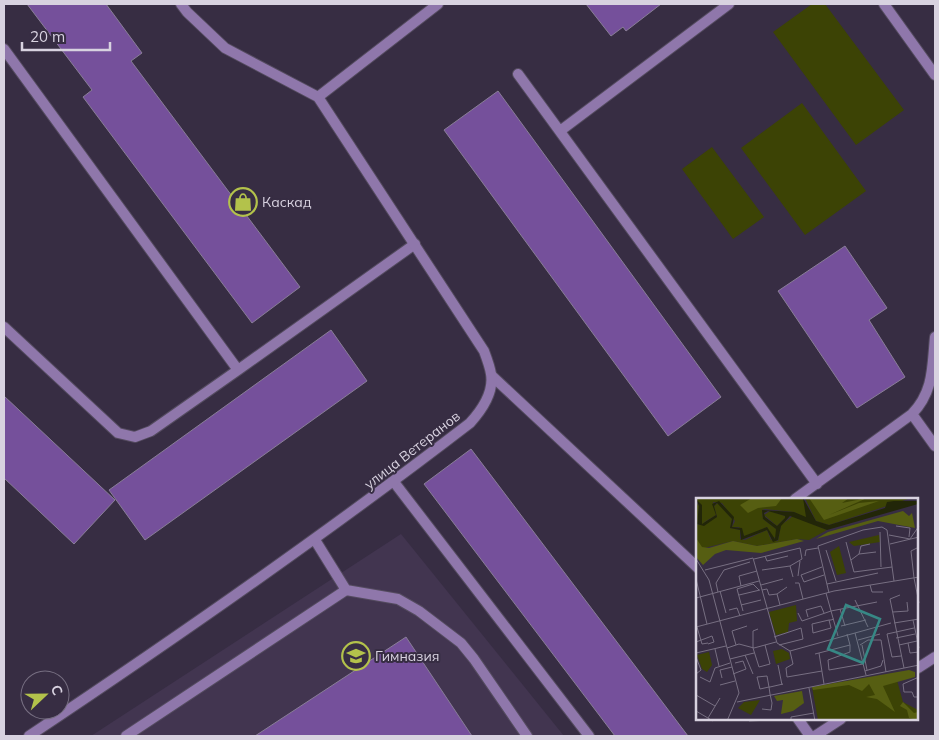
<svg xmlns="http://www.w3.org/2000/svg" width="939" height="740" font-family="Mulish,sans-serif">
<rect width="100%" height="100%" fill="#372d43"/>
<path fill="#423550" d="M401,534l163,202h-473z"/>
<path fill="#3c4305" d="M812,4h13l79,106 -48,35 -83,-113z
M802,103l64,88 -61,44 -64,-87z
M712,147l52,70 -31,22 -51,-70z"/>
<path fill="#75509b" stroke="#897e97" d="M27,4h79l36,49 -11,8 169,226 -48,36 -169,-226 9,-7z
M586,4h75l-35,27 -3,-4 -12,9z
M498,91l223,306 -53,39 -224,-306z
M845,246l42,62 -18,12 36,57 -48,31 -79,-117z
M331,330l36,51 -222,159 -36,-50z
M4,396l111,104 -41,44 -70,-66z
M471,449l217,287h-73l-191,-252z
M406,637l66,99h-217z"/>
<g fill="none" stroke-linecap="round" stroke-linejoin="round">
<defs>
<path id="service" d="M884,4l51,71
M4,49l234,321 177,-126
M518,74l299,410
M560,131l169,-127
M4,327l114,106 17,4 16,-6 87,-61
M492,376l206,192
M912,414l23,32
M394,482l195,254
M795,499l117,-85c22,-23 20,-47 23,-77
M315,540l31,50 52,9 21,12 42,32 13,16 53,77
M918,668l17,-11
M798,719l12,17
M126,736l220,-146
M815,736l26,-17"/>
<path id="minor" d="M318,97l120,-93
M29,736c150,-100 298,-203 441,-313 11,-12 24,-31 21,-49 -1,-7 -4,-15 -7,-23l-166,-254 -93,-49 -38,-36 -6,-8"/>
</defs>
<use href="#service" stroke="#544b5f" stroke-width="12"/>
<use href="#minor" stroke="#544b5f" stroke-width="12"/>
<use href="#service" stroke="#8f77ab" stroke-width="10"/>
<use href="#minor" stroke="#8f77ab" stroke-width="10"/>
</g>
<defs>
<symbol id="shop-ring" viewBox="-11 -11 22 22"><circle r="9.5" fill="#372d43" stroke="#b3c24b" stroke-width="1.5"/><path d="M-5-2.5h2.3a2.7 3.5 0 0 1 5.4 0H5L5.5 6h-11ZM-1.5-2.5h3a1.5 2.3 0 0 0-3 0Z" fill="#b3c24b"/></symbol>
<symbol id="school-ring" viewBox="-11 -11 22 22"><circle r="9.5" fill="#372d43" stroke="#b3c24b" stroke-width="1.5"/><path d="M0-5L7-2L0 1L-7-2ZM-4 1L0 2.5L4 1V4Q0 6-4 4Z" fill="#b3c24b"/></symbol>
</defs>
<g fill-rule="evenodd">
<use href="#shop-ring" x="227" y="186" width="32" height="32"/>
<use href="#school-ring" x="340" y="640" width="32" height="32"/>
</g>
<g text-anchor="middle" stroke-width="4" stroke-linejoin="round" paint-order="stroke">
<g font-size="14" fill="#d8d2e0" stroke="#372d43" text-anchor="start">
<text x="262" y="207">Каскад</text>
<text x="375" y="661">Гимназия</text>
</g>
<g font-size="14" fill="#d8d2e0" stroke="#372d43">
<text transform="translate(412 450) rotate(-38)" y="5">улица Ветеранов</text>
</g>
</g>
<g transform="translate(696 498)">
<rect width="222" height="222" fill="#372d43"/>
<path d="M0,0h107l5,17 -2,3 -12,-6 -29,-3 -3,1 1,9 13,10v9l-4,-1 -5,-10 -22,10 -6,-10h-7l3,-6 -13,-18 -9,-1 3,13 -15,9 1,-14zM109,0h106l-82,27 -13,-4zM0,4l3,4 -1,19 19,-8 -3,-11 4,-3 14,16 -2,9 10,2v9l5,1 22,-10 4,10 7,1 3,-16 12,-9 34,14 -18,10 -12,-1 -40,7 -24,-5 -33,8 -4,-2zM74,13l15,5v2l-8,8 -13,-11zM183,37l1,7 -26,4 -5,-4zM143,48l7,27 -9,2 -7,-23zM100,107l1,16 -8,2 -1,9 -12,3 -7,-23zM86,151l7,4 1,6 -14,5 -3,-13zM13,154l3,13 -5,7 -5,-3 -5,-14zM199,175l8,29 15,8v10h-100l-6,-33zM64,202l-9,15 -13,-7 6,-6z" fill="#3c4305"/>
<path d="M56,0h30l-6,8 -18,2 -10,5 -8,-8zM113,0h40l-7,5 25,-5 -38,17 30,-12 20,-2 -55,19zM207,13l6,5 3,-3 3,15 -37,-7 -62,18 12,-7zM0,40l6,9 7,1 24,-7 24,5 40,-7 7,2 -43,12 -35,-3 -11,4 -12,11 -7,-8zM213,172l6,2v5l-32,9 12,26 -18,-13 -11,-2 9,-2 -6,-11 -7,7 -13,-6 -36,5 -1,-3zM106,193l2,12 -11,8 -12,3 2,-14 -6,1 -3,-5zM207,204l11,11 4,-1v8l-9,-2 -2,-8 -7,-4z" fill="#565e12"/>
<path d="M107,0l13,23 13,4 56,-17 2,-6 7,-1h24v3l-91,26 -37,-14 -9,10 -3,14 -5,2 -6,-12 -26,10 -1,-10 -10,-2 2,-9 -15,-16 -3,3 3,11 -13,9 -7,-2 2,-18 -3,-7 6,6v19l14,-9 -4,-11 7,-3 15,16 -2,10 10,1 2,8 23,-9 8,12 1,-10 -13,-10 -1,-9 32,2 12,5zM72,13l17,5v2l-8,8 -12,-9 -1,-4z" fill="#222608" fill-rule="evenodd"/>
<path fill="none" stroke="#776f82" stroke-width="1" d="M200,28l14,2 -1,9M184,34l1,35M193,37l21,4 9,-13M150,44l8,30 38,-5M194,46l29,-7M130,52l10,31M163,56l2,-8 9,-2M69,58l2,5 21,-5M109,58l1,-6 12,-2M0,61l13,21 30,113 -12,28M58,61l46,-11 2,11 -12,7 3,11M155,62l8,-6 17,-2M126,69l-21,8 3,7 20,-7M9,72l48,-12 24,85 13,8 65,-18 11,42M66,72l28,-4M102,78l2,-15M218,80l-3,-27 8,-4M218,80l5,25M0,81l11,45M99,85h4l4,16M131,86l51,-11M65,87l22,-6M174,87l2,7h11M45,88l-2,-10 18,-5M66,92l5,-1 2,6 8,-1M24,93l6,22M22,94l-2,-9 8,-13 26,-8M130,95l12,43M133,95l-11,-47 45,-16 19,-3 5,3 7,51M43,97l21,-5M204,97l-10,4 14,69M0,100l63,-17M159,102l13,27M45,107l20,-5M84,107l-3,-11 10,-7M144,111l5,17M33,112l8,-2 3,8M47,113l-6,-22 16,-5 6,6M135,113l46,-9M197,114l15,-1 -1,-9M102,115l4,8 29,-10M112,119l-2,-7 15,-4 3,7M133,122l2,8 -18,5 -1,-9 17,-4h2l3,-1M217,122l6,28M198,125l25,-4M145,128l25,-6M0,129l138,-36 85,-14M1,129l5,17 6,-1M62,131l-5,2v17l6,19 11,-3 -5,-19M159,135l36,-10M78,139l27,-9 2,11 -24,6M200,140l19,-4M162,142l22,-6M0,144l16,-6 2,6 -6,2M212,145l2,10 9,-1M40,147l-4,-14 15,-5M154,147v7l-22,8 1,10 34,-6M164,147l8,-5h13l5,32M166,147l5,25M203,147l18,-4M31,150l12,-4 15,4 22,-6M19,151l4,17M94,153l3,13 -7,4 1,9 35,-6M0,155l30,-7M123,155l5,31M119,156l35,-9 -3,-11M49,157l8,19M205,158l-9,1 -5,-23 27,-6M0,159l5,13 -5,4M34,161l24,-6M82,167l4,20M169,173l16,-5 2,-6M37,176l13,-5 -3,-8 -8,2M4,179l10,5 5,-14 15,-5M223,179l-16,7 1,8h8l2,5h5M26,180l-2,-8 12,-3M24,187l15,-4M113,190l6,33M0,197l19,11M41,204l182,-37M66,211l9,1 1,-7 -2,-9 -1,-7 -2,-11 -10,1 3,12 9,-2h1l13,-3M0,213l17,10M12,220l12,-20M53,223l21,-1M95,223v-4l23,-4"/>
<path fill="#378885" fill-opacity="0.15" stroke="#378885" stroke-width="2.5" d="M150,107l34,14 -17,44 -35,-14z"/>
<rect width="222" height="222" fill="none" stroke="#d8d2e0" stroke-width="2.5"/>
</g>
<rect width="939" height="740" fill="none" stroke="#d8d2e0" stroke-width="10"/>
<g transform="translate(45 695) rotate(68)"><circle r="24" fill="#372d43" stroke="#776f82"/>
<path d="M0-4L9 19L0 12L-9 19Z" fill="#b3c24b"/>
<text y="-8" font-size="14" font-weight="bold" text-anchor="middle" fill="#d8d2e0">С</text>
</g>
<path d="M22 42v8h88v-8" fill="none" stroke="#d8d2e0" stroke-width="2.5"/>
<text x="30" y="42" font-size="15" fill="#d8d2e0" stroke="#372d43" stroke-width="4" paint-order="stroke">20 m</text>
</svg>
